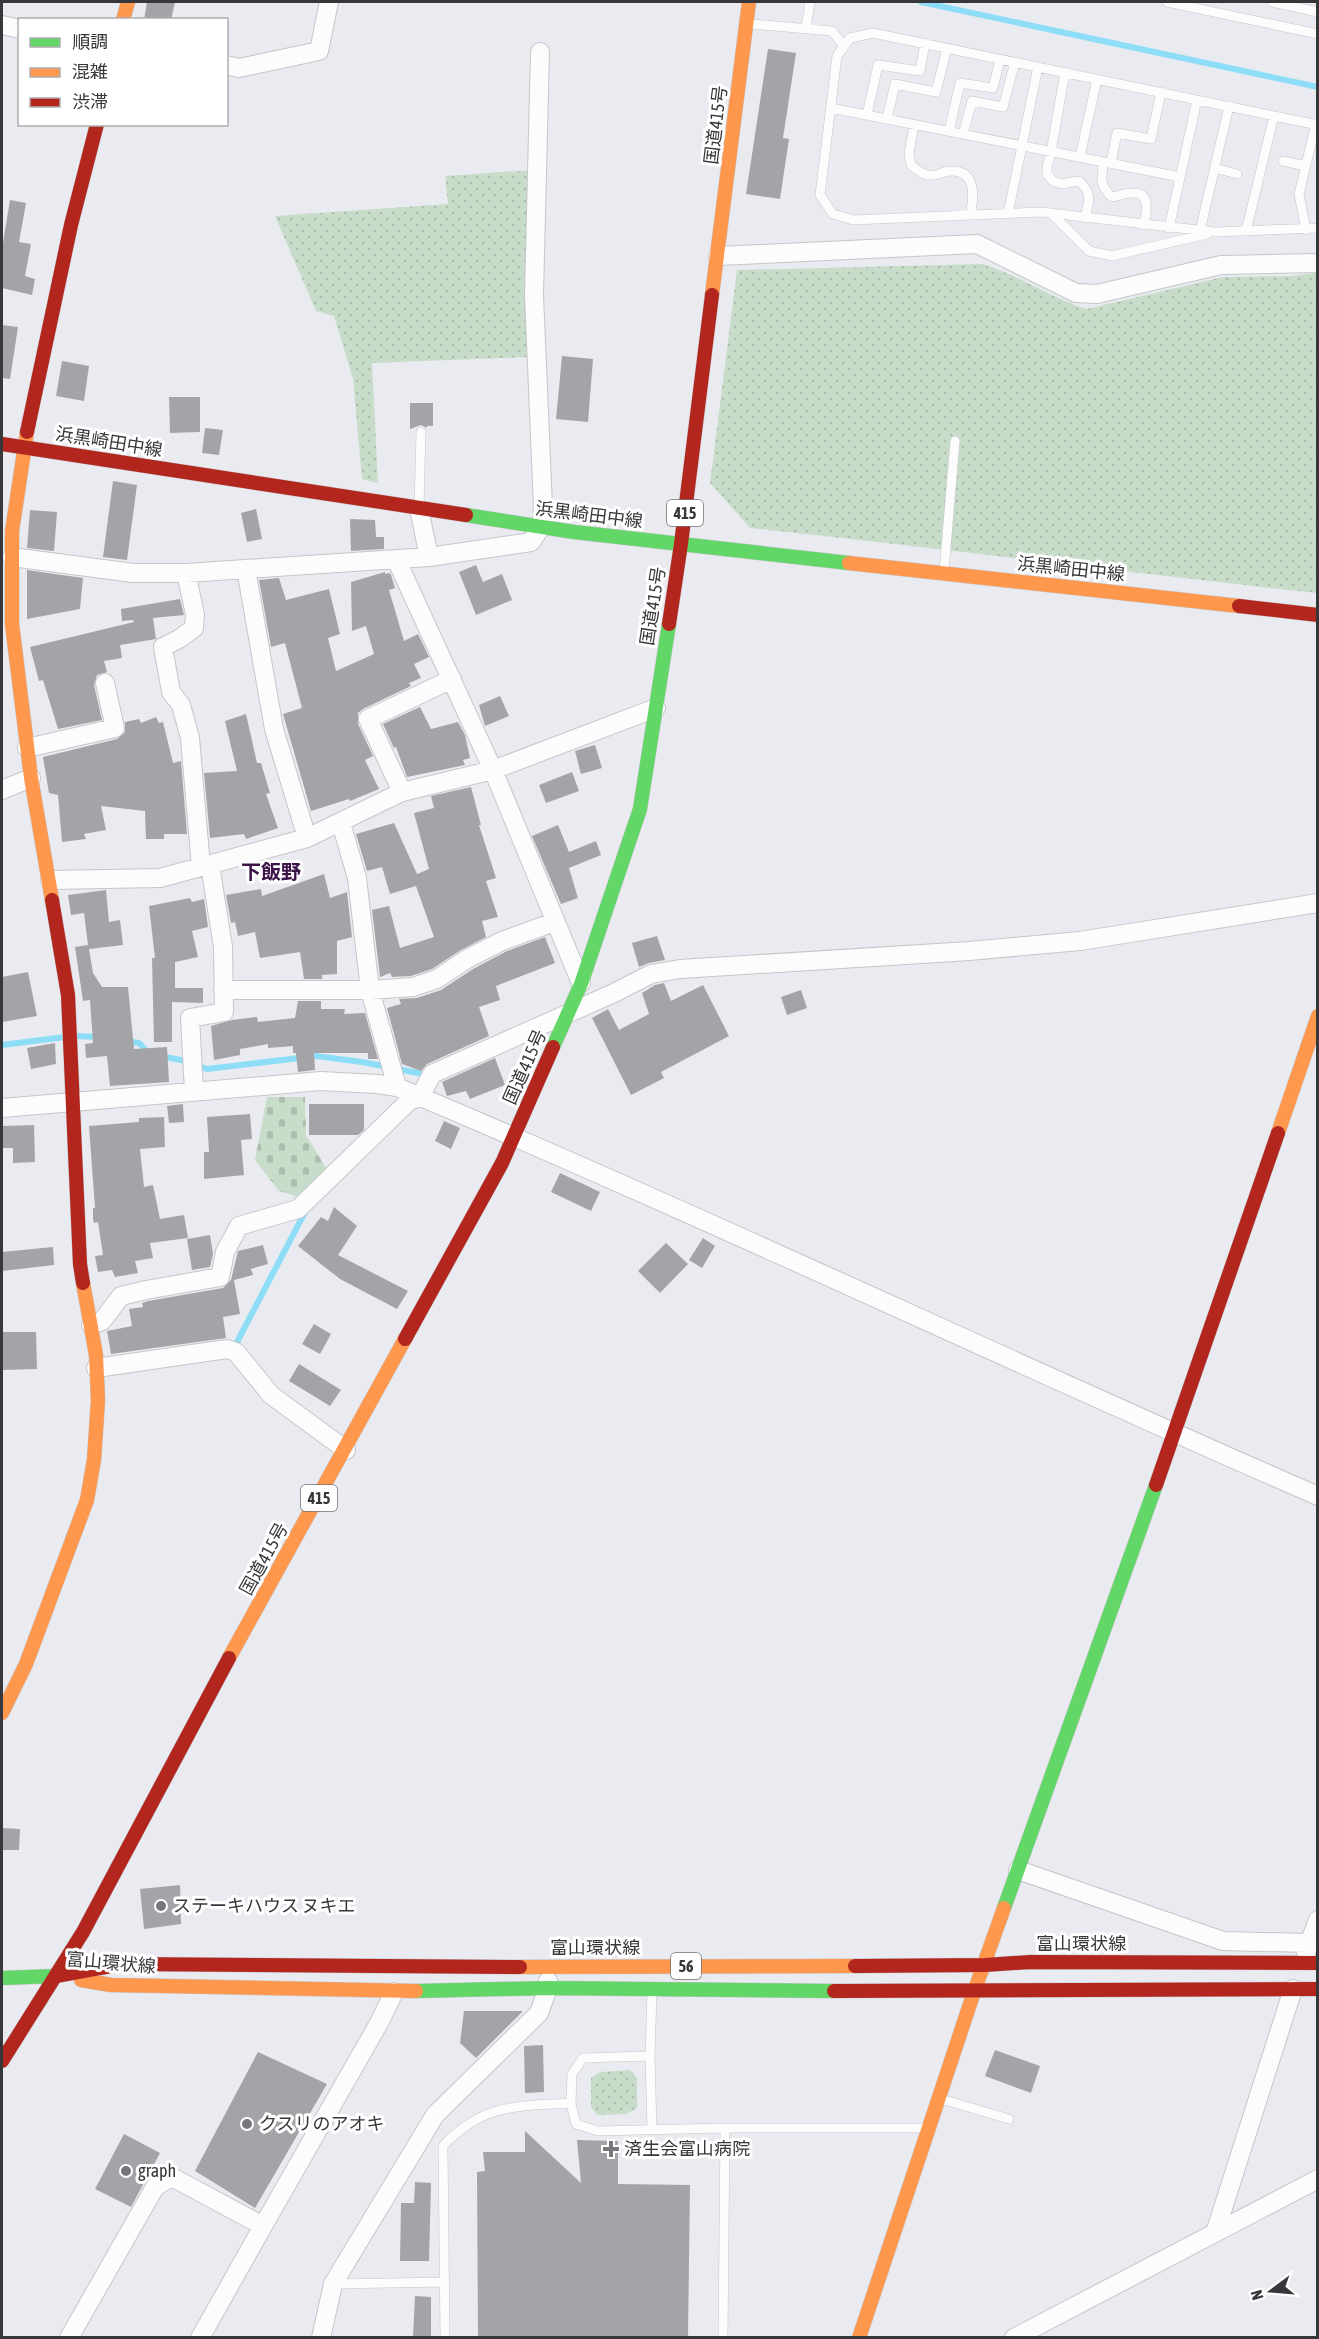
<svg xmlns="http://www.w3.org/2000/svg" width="1319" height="2339" font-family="'Asap Condensed','Noto Sans JP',sans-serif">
<defs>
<pattern id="grass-dots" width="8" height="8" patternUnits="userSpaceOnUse" patternTransform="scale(1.5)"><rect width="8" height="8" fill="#c8ddc9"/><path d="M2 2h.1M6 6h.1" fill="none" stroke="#acbeae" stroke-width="1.8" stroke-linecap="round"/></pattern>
<pattern id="cemetery-stones" width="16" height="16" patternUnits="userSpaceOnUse" patternTransform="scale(1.5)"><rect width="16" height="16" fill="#c8ddc9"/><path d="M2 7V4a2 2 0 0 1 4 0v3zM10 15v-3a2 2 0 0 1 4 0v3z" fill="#acbeae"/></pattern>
</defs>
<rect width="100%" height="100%" fill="#eaebf1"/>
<path fill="url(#grass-dots)" d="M532,170l-3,187 -157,6 6,120 -16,-4 -9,-100 -19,-63 -18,-5 -41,-95 173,-12 -3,-28z
M982,264c37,11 68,33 104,45l137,-32 67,-1 27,-3v320c-189,-20 -377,-45 -567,-65l-40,-45 27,-213z
M630,2070l7,8v30l-11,6 -29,1 -6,-8v-29l9,-6z"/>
<path fill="url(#cemetery-stones)" d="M267,1097h38l1,38 23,38 -24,26 -26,-8 -24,-31z"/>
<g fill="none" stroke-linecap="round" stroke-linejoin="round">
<path stroke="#8eddf7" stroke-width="6" d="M921,2l397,85
M75,1036l23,1
M126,1041l13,2 11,11
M2,1045l63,-8
M160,1056l21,4 26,9 109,-13 46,6 66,13
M236,1344l69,-132"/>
</g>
<path fill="#a4a4a8" d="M147,2h28l-4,18h-27z
M768,49l28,4 -13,85 6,1 -9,60 -34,-5z
M10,200l16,3 -7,39 12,2 -6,32 10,3 -3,16 -30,-7v-39z
M2,325l16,2 -8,52 -8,-1z
M562,356l31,3 -5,63 -32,-3z
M62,361l27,5 -5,35 -28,-5z
M169,397h31v35l-30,1z
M410,403h23v23h-6v2l-6,-3 -11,4z
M205,428l18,2 -4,25 -17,-2z
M113,481l24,4 -10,75 -24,-3z
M256,509l6,30 -15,3 -6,-29z
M30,510l27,2 -3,39 -27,-3z
M350,519l25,1 1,17h8v12l-33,2z
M476,565l7,17 19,-8 10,26 -36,15 -17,-43z
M27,570l56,8 -3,31 -53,10z
M385,572v2l5,-1 1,2 4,13 -6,2 15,51 14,-7 11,23 -15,7 7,14 -12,5 2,3 -48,23 -5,4v11l15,32 -8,4 14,29 -29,12 -1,-2 -38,12 -28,-97 19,-6 -17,-65 -14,4 -12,-67 20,-2 7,22 43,-11 11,45 -12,4 8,33 38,-17 -8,-28 -14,5 -1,-49z
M180,599l4,16 -31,3 3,21 -36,6 2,13 -18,3 3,11 -10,3 -3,10 8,35 -44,9 -15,-49 -4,1 -9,-34 104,-25 -1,-2 -11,1 -1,-12z
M500,696l9,20 -24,10 -6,-21z
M420,707l11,22 27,-7 7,13 5,23 -7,2 2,5 -58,12 -11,-30 -2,1 -11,-24z
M246,714l11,49h4l9,30 -4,1 12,34 -32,11 -2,-5 -34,4 -6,-65 33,-2 -12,-50z
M156,717l3,6 4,-1 10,41 8,-2 6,73h-23v5h-18l-1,-28 -44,-5 5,24 -22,4 2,5 -24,3 -4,-47 -9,-2 -6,-36 74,-18 8,-7v-10l14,-3 2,4z
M595,745l7,23 -21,6 -6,-23z
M572,772l7,19 -33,12 -7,-18z
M471,787l10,38h-2l17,53 -10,3 12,36 -16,4 4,16 -25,13 -29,19 -21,7 -19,1 -2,-4 -10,4 -8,-67 17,-4 11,42 34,-11 -18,-51 -26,8 -8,-27 -15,4 -11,-37 38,-11 23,51 12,-5 -15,-56 20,-5 -3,-12z
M558,825l11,27 27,-11 5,14 -32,13 9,30 -17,6 -29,-68z
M324,874l6,24 17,-6 5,45 -15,4v33l-15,1v4h-18l-4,-27 -40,6 -5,-26 -17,4 -3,-14 -4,1 -5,-28 35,-6 1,7z
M106,890l3,32 11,-2 3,25 -34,4 4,24 9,14h26l6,62 33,-2 2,35 -59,4 -3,-30 -21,2 -1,-14 8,-1 -3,-43 -7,1 -8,-54 13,-2 -4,-32 -13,2 -3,-20z
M190,898l2,4 12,-3 4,28 -16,4 6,26 -23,5v26h28v15l-31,-1v40h-18l-2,-84h3l-6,-52z
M657,936l8,24 -16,3 -10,4 -7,-24z
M545,937l10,26 -59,23 4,14 -21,7 10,29 -62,28 -6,7 -19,-7 -15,-56 14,-4 -2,-5 18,-1 24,-8 32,-21 34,-18z
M28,972l9,44 -35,6v-45z
M664,983l7,18 32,-16 26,51 -68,36 3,6 -33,17 -39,-77 16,-9 11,21 30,-16 -7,-21 13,-8z
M801,990l6,18 -20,7 -6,-18z
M298,1001h23v8h24l-1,5 21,-1 13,46h-10v-6h-54l1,17 -17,2 -2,-19h-3v-7l-25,2v-4l-28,5v6l-26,5 -3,-34 21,-6 25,-3 1,5 37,-4z
M55,1043l1,21 -25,5 -4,-21z
M495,1058l10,27 -35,14 -4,-8 -19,5 -5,-14z
M183,1104l1,18 -15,1 -2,-17z
M309,1104h55v26l-6,5h-49z
M250,1114l2,25 -11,1 3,35 -40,4v-27h5l-2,-35z
M164,1117l1,30 -25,2 4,38 9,-2 7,34 24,-4 4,23 -38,5 3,15 -18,3 3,12 -23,4 -3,-7 -14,2 -3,-16 8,-1 -5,-33 -4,1 -1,-4v-11h2l-6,-82 50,-4v-4z
M444,1121l16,7 -9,21 -16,-8z
M34,1125l1,37 -22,1v-15h-11v-22z
M560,1173l40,19 -9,19 -40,-19z
M334,1207l23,19 -19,29 70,36 -11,18 -57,-30 -42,-33 23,-29 7,4z
M210,1235l3,19 -3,13 -18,3 -5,-31z
M703,1238l12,8 -13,22 -13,-8z
M666,1243l22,21 -28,29 -22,-22z
M263,1245l5,19 -17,5 2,6 -19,5 6,34 -17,3 3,21 -115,16 -4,-23 25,-5 -3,-17 14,-2 -1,-4 6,-2 75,-13 8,-8 7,-29z
M53,1247l1,18 -52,6v-19z
M314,1324l17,10 -11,20 -18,-10z
M2,1332h34l1,37 -35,1z
M299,1364l42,26 -11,16 -41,-25z
M2,1828l18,1 -1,21h-17z
M180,1885l1,39 -37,5 -4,-40z
M464,2011h59l-47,47 -16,-15z
M543,2045l1,47 -19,1 -1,-47z
M995,2050l45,16 -9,27 -46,-17z
M258,2052l69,32 -72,124 -60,-37z
M525,2131l56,52 -4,-43 41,1v43l72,1 -2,152h-210l-1,-165 8,-1 -2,-19h42z
M124,2134l36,19 -29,54 -36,-18z
M415,2182l16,1 -2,78h-29l1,-58h13z
M415,2296l16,1v40h-18z"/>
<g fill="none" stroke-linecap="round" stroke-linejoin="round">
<defs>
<path id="lane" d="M1167,2l151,32
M1272,2l46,10
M752,24l80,7 12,15
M806,28l4,-26
M1065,72l-14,80 -4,14v8l6,7 8,3 18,-3c14,13 10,20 6,37
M831,108l349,69
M867,115l11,-50 42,6 5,-28
M887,119l8,-35 41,8 11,-44
M914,125l-5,28 2,12c5,4 11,9 16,10 9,2 16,-4 24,-4 26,-1 23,27 19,44
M1318,125l-445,-92 -23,5 -13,18 -17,139 13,19 20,6 188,-8 174,20 103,-4
M949,131l11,-48 33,5 7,-29
M963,134l9,-33 31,6 12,-45
M1080,157l17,-78
M1283,161l23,5
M1104,162c-3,16 -5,23 8,35 7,-1 13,-4 20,-4 20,-1 14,20 12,32
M1111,163l6,-30 34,6 10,-47
M1215,168l22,6
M1008,214l30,-147
M1052,214l37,37 23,5 95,-22
M1169,228l28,-128
M1306,230l-7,-36 17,-70
M1200,231l29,-125
M1246,231l28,-115
M419,506l2,-74
M944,571l11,-130
M650,2056l2,-64
M941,2099l68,20
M571,2103l1,-29 11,-16 67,-2 2,73
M725,2128h202
M333,2284l112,-2
M445,2338l-2,-192c39,-42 74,-40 128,-43l5,21 22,7 127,-3 -2,210"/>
<path id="street" d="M2,25l18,4
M226,65l13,3 80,-17 10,-49
M718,256l259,-12 99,49 21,1 124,-29 97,-2
M12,557l121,16h53l243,-16 -10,-48
M429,557l102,-15 10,-15 2,-20 -9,-212 6,-243
M396,559l97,211 88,213
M246,569l28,160 33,109
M186,573l9,41 -1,14 -15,11 -16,8 8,45 10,13 9,33 11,129
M27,748l88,-20 -10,-45
M2,790l29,-12
M402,792l-34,-73 84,-40
M341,823l16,55 13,112 27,97
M50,880l110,-2 147,-40 95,-46 91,-22 163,-62
M223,990h147l43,-3 24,-8 30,-20 35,-18 52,-19
M194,1091l-4,-73 34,-6 -1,-65 -13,-82
M2,1108l319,-27 56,3 20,3c309,130 613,275 921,409
M91,1325l11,-4 19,-25 25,-6 74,-13 5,-25 14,-26 59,-17 111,-108 11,-4 12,-23 182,-81 37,-19 29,-5 289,-18 111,-10 238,-38
M96,1368l131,-19 9,3 35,43 75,55
M1018,1870l205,71 86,2
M1306,1952l12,-32
M263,2226l116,-203 15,-31
M1215,2233l78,-244
M69,2338l86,-151 17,-10 91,49 -63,112
M321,2338l12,-54 102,-169 104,-102 9,-25v-7
M1014,2338l304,-159"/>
<path id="fast" d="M466,515l108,17 275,31
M553,1047l28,-63 59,-175 29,-185
M1004,1908l152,-423
M2,1978l54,-2
M416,1991l132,-3 286,3"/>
<path id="slow" d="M123,20l5,-18
M712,295l37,-293
M27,432l-15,99v93l19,154 21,122
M849,563l390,43
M1278,1133l40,-117
M229,1658l176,-319
M2,1713l24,-49 61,-164 7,-40 4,-60 -2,-45 -13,-72
M520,1967l335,-1
M81,1980l30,5 305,6
M859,2338l115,-346 30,-84"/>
<path id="jam" d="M27,432l44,-207 26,-101
M2,444l464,71
M1239,606l79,9
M669,624l12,-80 31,-249
M52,900l16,95 12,269 3,19
M405,1339l97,-176 51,-116
M1156,1485l122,-352
M855,1966l130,-1 45,-3 288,1
M56,1976l66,-12 398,3
M834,1991l484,-2
M2,2061l81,-129 146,-274"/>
</defs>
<use href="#lane" stroke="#c5c6ca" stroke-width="10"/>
<use href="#street" stroke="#c5c6ca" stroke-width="20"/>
<use href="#fast" stroke="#c5c6ca" stroke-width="15"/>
<use href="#slow" stroke="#c5c6ca" stroke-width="15"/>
<use href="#jam" stroke="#c5c6ca" stroke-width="15"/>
<use href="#lane" stroke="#fcfcfd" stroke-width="9"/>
<use href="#street" stroke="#fcfcfd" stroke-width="18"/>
<use href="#fast" stroke="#63d668" stroke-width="14"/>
<use href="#slow" stroke="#ff974d" stroke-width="14"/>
<use href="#jam" stroke="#b3261e" stroke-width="14"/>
</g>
<g fill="#76767b" stroke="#fff" stroke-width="2">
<circle cx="161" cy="1906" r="6"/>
<circle cx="247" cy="2124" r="6"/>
<path d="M608 2140h6v6h6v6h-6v6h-6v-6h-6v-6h6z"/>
<circle cx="126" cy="2171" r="6"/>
</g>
<g text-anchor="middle" stroke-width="6" stroke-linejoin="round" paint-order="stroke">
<g fill="#fff" stroke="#737376" stroke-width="1.5">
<rect x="667" y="500" width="36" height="26" rx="4.5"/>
<rect x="301" y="1485" width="36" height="26" rx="4.5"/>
<rect x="671" y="1953" width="30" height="26" rx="4.5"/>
</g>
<g font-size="16" font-weight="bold" fill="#37373b">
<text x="685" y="519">415</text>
<text x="319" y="1504">415</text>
<text x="686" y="1972">56</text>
</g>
<g font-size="18" fill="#37373b" stroke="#fff">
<text transform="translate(716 125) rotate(-83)" y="6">国道415号</text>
<text transform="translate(109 442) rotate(9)" y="6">浜黒崎田中線</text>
<text transform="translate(589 515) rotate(7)" y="6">浜黒崎田中線</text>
<text transform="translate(1071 569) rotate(6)" y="6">浜黒崎田中線</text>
<text transform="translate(653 606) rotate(-81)" y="6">国道415号</text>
<text transform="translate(525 1067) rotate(-66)" y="6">国道415号</text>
<text transform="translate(264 1559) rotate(-61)" y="6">国道415号</text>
<text x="1081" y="1950">富山環状線</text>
<text x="595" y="1954">富山環状線</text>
<text transform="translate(111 1963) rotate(5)" y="6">富山環状線</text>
</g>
<g font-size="18" fill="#37373b" stroke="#fff" text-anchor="start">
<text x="173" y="1912">ステーキハウス ヌキエ</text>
<text x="259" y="2130">クスリのアオキ</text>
<text x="624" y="2155">済生会富山病院</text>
<text x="138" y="2177">graph</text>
</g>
<g font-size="20" font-weight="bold" fill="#3c1449" stroke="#fff">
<text x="271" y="879">下飯野</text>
</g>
</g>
<rect width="1319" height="2339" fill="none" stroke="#37373b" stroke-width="6"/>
<rect x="18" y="18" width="210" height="108" fill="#ffffff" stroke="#afafb1" stroke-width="1.5"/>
<rect x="30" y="38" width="30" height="9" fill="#63d668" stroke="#afafb1" stroke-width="1.5"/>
<text x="72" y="48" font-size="18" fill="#37373b">順調</text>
<rect x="30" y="68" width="30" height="9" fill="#ff974d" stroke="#afafb1" stroke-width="1.5"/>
<text x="72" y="78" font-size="18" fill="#37373b">混雑</text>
<rect x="30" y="98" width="30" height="9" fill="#b3261e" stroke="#afafb1" stroke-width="1.5"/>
<text x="72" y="108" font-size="18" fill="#37373b">渋滞</text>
<g transform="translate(1271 2291) rotate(254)" stroke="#ffffff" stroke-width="4.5" paint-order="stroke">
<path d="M0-4.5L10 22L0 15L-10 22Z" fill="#37373b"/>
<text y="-9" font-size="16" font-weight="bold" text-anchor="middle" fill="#37373b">N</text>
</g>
</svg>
